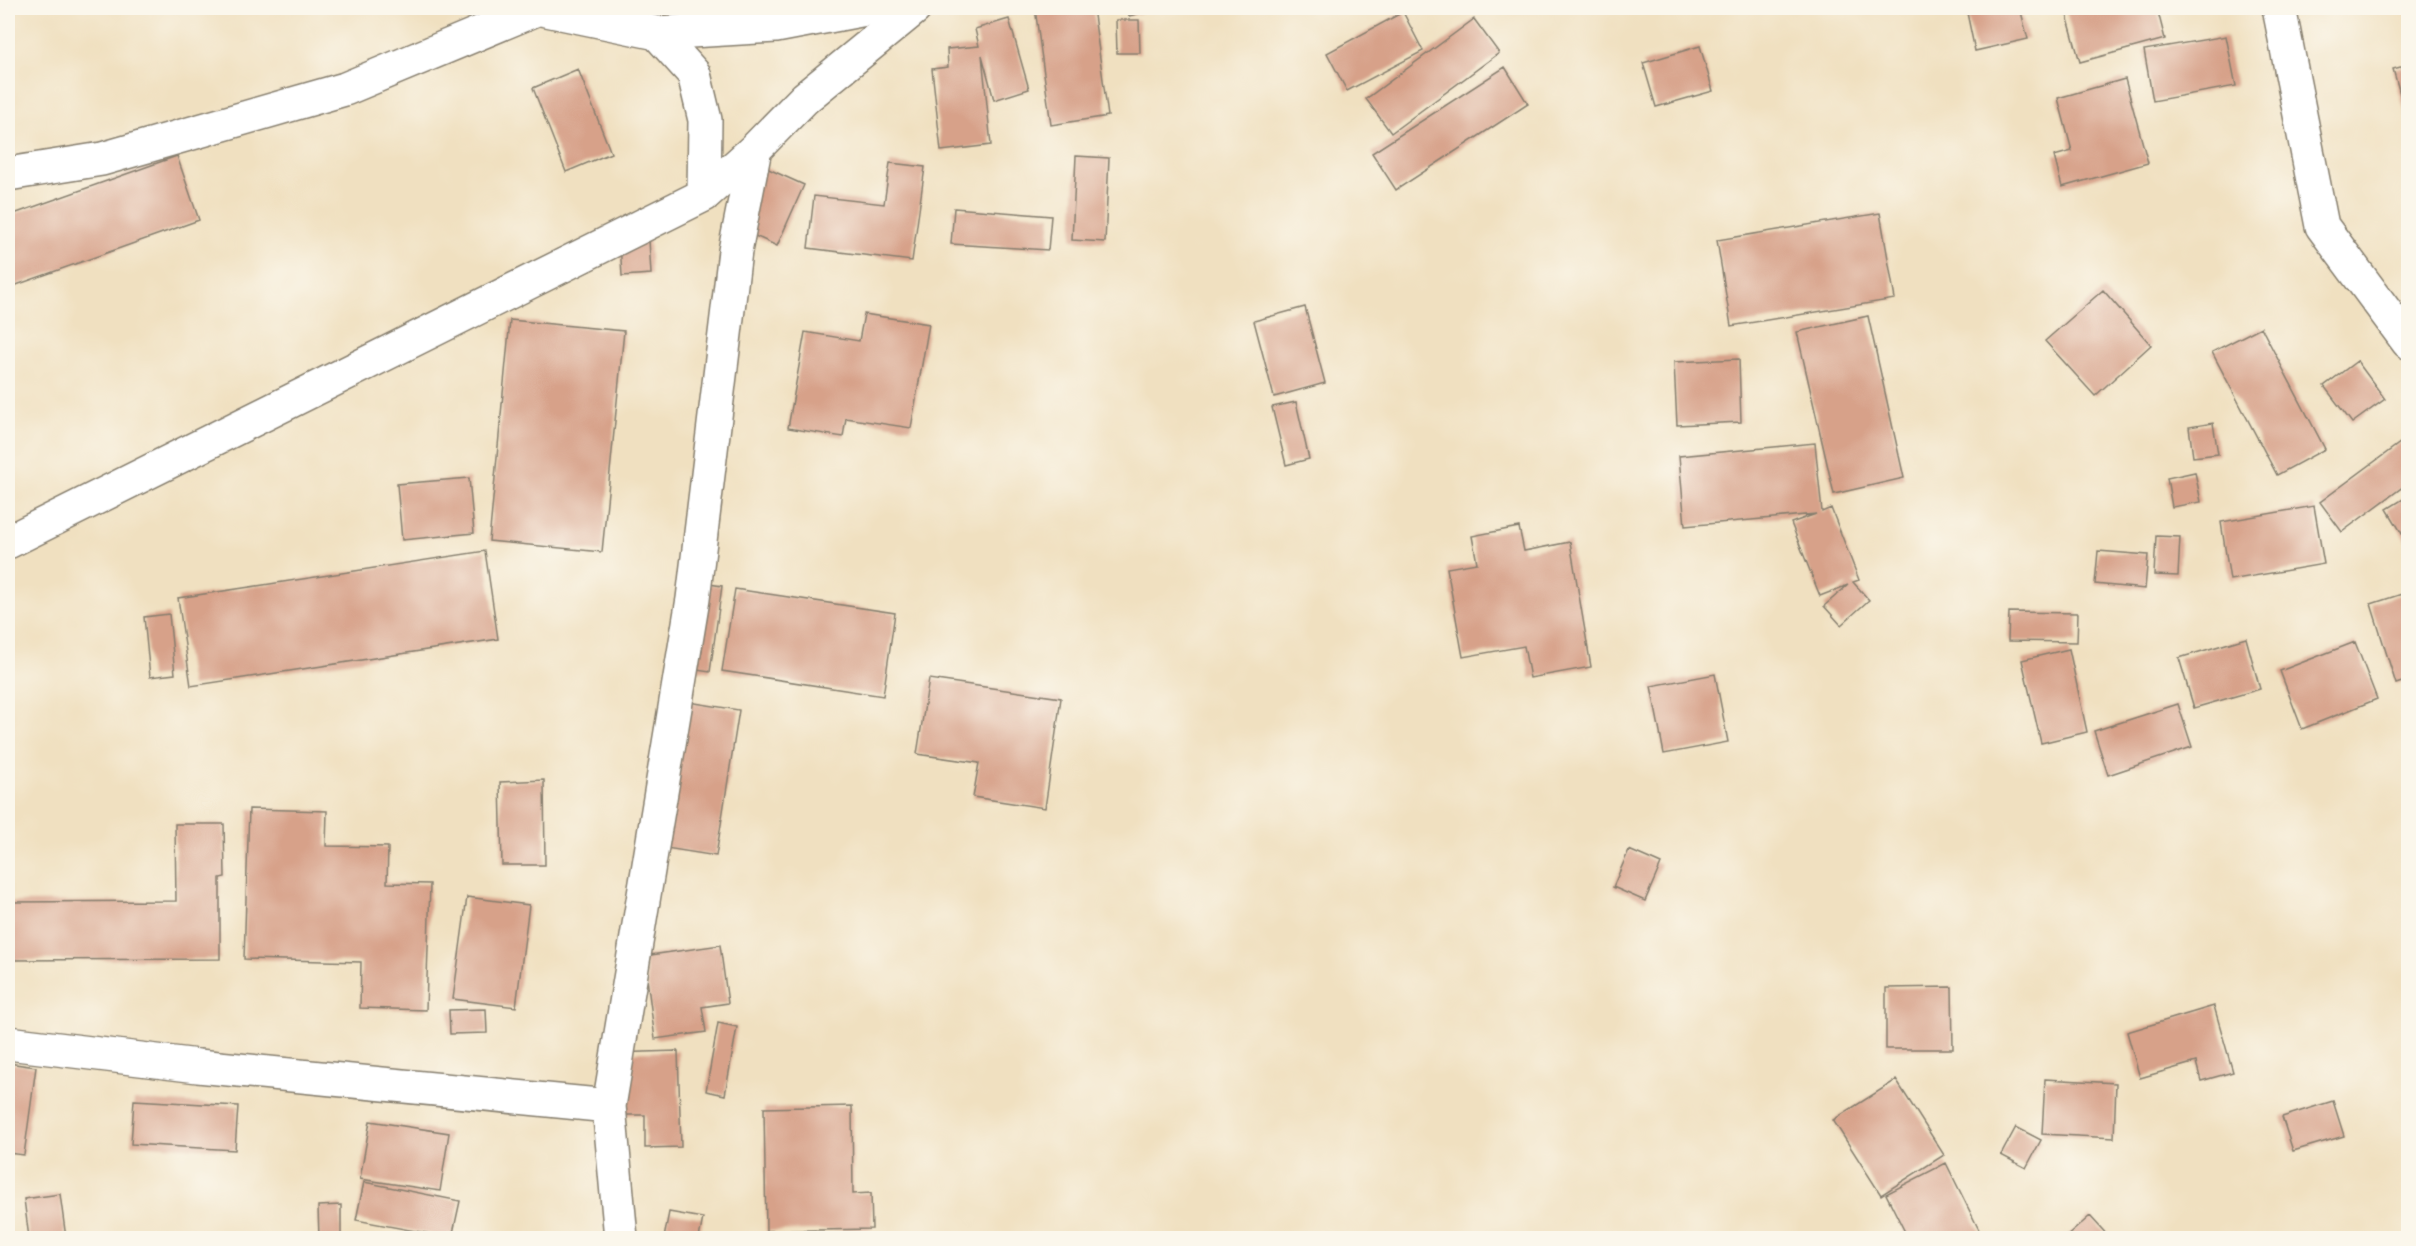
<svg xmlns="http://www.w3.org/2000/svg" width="2416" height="1246" font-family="Delius,sans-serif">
<rect width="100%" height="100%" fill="#fbf7ec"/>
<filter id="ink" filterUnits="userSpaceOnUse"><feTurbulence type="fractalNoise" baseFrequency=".0167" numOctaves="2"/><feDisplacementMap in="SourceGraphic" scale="12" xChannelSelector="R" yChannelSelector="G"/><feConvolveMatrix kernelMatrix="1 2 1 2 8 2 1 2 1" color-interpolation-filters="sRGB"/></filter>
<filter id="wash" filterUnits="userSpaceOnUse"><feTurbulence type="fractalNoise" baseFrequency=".008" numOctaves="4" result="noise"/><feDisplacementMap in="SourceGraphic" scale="24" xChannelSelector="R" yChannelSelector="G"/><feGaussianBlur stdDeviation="1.35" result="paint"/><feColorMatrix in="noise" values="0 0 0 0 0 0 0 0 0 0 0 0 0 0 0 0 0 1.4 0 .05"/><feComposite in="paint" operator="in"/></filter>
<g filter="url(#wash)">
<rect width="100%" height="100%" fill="#f0e0c0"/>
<g id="blocks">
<path fill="#d7a189" d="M1035,8h58l15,108 -57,9z
M1127,8h31l-29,8z
M1966,8h54l8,31 -53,12z
M2065,8h92l8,31 -85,23z
M1403,12l20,39 -76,40 -20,-38z
M1009,19l20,70 -35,11 -12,-45 9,90 -50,6 -9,-82 16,-2 -1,-18 32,-3 -4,-17z
M1474,19l25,34 -108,80 -25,-34z
M1116,20h23l1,33h-23z
M2226,36l10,50 -83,15 -9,-51z
M1700,46l13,45 -57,16 -13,-44z
M2408,65v57l-15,-53z
M1505,67l23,37 -132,86 -24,-37z
M578,69l33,84 -45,19 -33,-84z
M2125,79l23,84 -86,24 -8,-31 18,-5 -14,-53z
M177,156l22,64 -191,68v-72z
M1076,156l33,2 -4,84 -33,-2z
M755,163l49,22 -27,61 -48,-22z
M890,163l35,4 -13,94 -104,-13 6,-52 70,8z
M954,208l97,8 -3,34 -97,-6z
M1880,213l15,86 -164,27 -14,-86z
M649,240l2,34 -29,2 -2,-34z
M2103,290l48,55 -56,51 -50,-55z
M1305,307l20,76 -51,14 -20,-76z
M864,314l65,10 -18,104 -65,-10 -3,19 -55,-9 17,-96 54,9z
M1868,316l36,162 -70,16 -37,-162z
M510,320l114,11 -22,221 -113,-11z
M2261,327l64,122 -48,26 -65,-123z
M1739,359l2,63 -64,3 -3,-63z
M2357,361l28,38 -33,24 -28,-37z
M1296,402l13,57 -23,6 -14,-58z
M2213,423l5,31 -25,3 -4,-30z
M2408,437v46l-66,49 -22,-30z
M1815,443l7,69 9,-4 28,72 -6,2 16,18 -28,25 -17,-19 24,-21 -28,11 -29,-73 25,-9 -131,12 -6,-70z
M2195,472l6,30 -29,5 -5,-29z
M469,478l5,55 -72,7 -5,-56z
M2408,496v45l-1,1 -20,-33z
M2314,506l10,58 -94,16 -9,-58z
M1519,527l5,24 46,-9 21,125 -61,11 -6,-32 -61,11 -16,-89 30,-5 -5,-27z
M2156,536l24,1 -2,39 -24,-1z
M485,551l13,88 -307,47 -13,-88z
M2098,551l50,4 -3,34 -50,-5z
M689,581l33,5 -12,86 -33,-5z
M735,589l160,24 -12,83 -161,-25z
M2408,592v88l-12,4 -25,-80z
M2009,612l69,1 -1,29 -69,-1z
M169,614l6,60 -25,3 -6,-60z
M2246,638l14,51 -66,19 -15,-50z
M2355,642l22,57 -75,30 -22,-58z
M2069,649l18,83 -46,11 -19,-83z
M1715,674l13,68 -64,12 -13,-68z
M929,679l132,19 -16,110 -72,-11 6,-34 -62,-9z
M670,699l69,11 -23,146 -69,-11z
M2178,704l14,43 -84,28 -14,-44z
M544,780l1,85h-43l-2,-83z
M249,809l78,2 -1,35 62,1 -1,36 43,1 -4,126 -66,-2 1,-46 -117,-3z
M175,824h49l1,53 -5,1v81l-212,1v-58l168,-1z
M1629,850l32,14 -16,37 -32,-14z
M467,897l62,8 -13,102 -63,-8z
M720,945l8,58 -26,4 4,25 -51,7 -11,-83z
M1952,987l1,62h-67v-61z
M2214,1006l19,66 -32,9 -5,-19 -56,16 -13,-46z
M486,1009l1,24 -37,1 -1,-24z
M718,1023l19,4 -12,68 -19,-4z
M678,1051l3,96 -36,1v-33h-33l-2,-62z
M8,1063l28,4 -12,88 -16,-2z
M2045,1079l71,4 -2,55 -72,-4z
M1896,1080l48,75 -63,40 -48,-75z
M134,1100l104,6 -3,44 -104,-6z
M2333,1101l11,35 -51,15 -11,-34z
M852,1106l1,88 18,-1 1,36 -106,2 -2,-123z
M370,1121l79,12 -9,58 -80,-12z
M2016,1127l25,13 -15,28 -25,-13z
M1946,1163l37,75h-75l-22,-44z
M364,1182l96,19 -8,37 -96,-18z
M60,1194l6,44h-37l-5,-39z
M341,1205v33h-22l-1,-32z
M669,1212l34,6 -4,20h-35z
M2090,1216l20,22h-45z
M220,1233v5h-37l-1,-2z"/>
</g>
</g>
<g filter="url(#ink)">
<use href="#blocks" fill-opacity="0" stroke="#867e6e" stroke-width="1.5"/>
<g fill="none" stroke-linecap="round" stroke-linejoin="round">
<defs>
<path id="minor" d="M537,8l120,25 119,-7 95,-18
M2279,8l43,218 86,116
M657,33l37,41 11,46 -1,75
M8,174l94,-15 243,-70 194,-81
M8,542l696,-347 51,-46 50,-51 110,-90
M8,1043l190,23 411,40
M621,1238l-12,-132 84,-507 42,-348 20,-102"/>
</defs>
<use href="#minor" stroke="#867e6e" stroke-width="36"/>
<use href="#minor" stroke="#fff" stroke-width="33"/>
</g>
</g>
<rect width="2416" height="1246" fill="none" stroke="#fbf7ec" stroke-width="30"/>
</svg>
